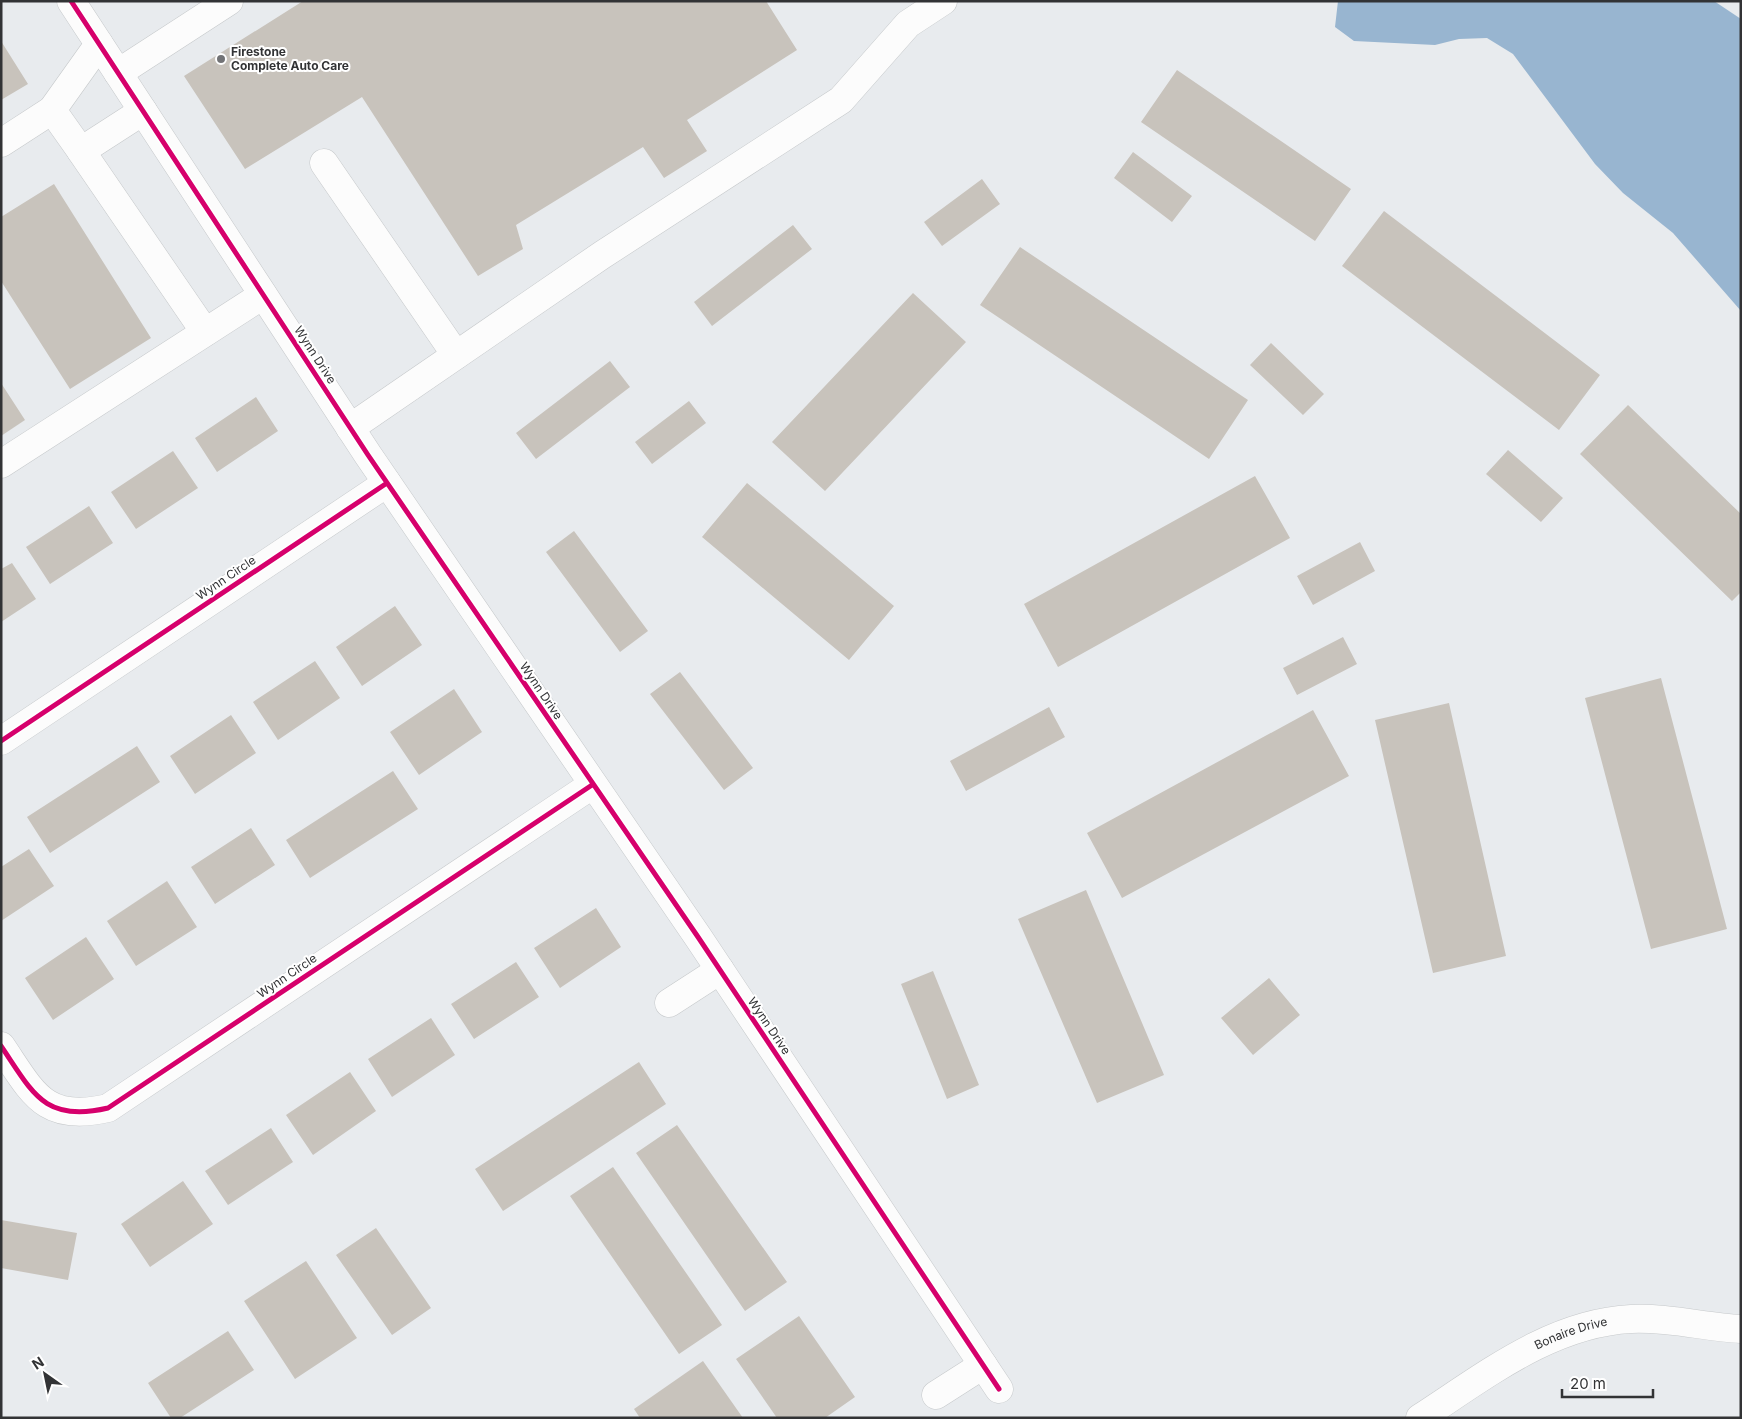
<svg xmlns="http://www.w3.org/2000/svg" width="1742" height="1419" font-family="Inter,sans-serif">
<rect width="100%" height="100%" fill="#e8ebee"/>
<path fill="#98b5d0" d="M1338,1h376l27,18v292l-68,-78 -50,-40 -28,-29 -82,-110 -26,-16 -28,1 -24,6 -81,-4 -19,-14z"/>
<path fill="#c8c3bc" d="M303,1h463l31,49 -110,70 20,31 -43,27 -21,-31 -127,78 7,24 -45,27 -116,-179 -117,72 -61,-93z
M1,41l27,43 -27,16z
M1177,70l174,119 -36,52 -174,-119z
M1133,152l59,44 -20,26 -58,-44z
M982,179l18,25 -58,42 -18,-24z
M54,184l97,154 -81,51 -69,-108v-64z
M1384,211l216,164 -41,55 -217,-164z
M793,225l19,24 -100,77 -18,-24z
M1020,247l228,153 -39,59 -229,-154z
M913,293l53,49 -141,149 -53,-49z
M1271,343l53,51 -21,21 -53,-50z
M610,361l20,26 -94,72 -20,-26z
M1,383l24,37 -24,16z
M256,397l22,34 -61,41 -22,-34z
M689,401l17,22 -54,41 -17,-22z
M1628,405l113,109v78l-9,9 -152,-147z
M1508,450l55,48 -22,24 -55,-48z
M173,451l25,37 -62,41 -25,-37z
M1255,476l35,62 -232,129 -34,-63z
M747,483l147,123 -45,54 -147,-123z
M89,506l24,37 -63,41 -24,-37z
M574,531l74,100 -28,21 -74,-100z
M1360,542l15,29 -62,34 -16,-29z
M12,563l24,36 -35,23v-53z
M395,606l27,39 -60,41 -26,-39z
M1343,637l14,27 -60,31 -14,-27z
M315,661l25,37 -62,42 -25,-38z
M680,672l73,96 -29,22 -74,-96z
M1661,678l66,251 -76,20 -66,-251z
M454,689l28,43 -63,43 -29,-43z
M1449,703l57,253 -73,17 -58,-253z
M1049,707l16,30 -99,54 -16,-30z
M1313,710l36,66 -227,122 -35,-65z
M231,715l25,38 -61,41 -25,-38z
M137,746l23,36 -110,71 -23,-36z
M393,771l25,38 -108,69 -24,-38z
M251,828l24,37 -60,39 -24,-37z
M29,849l25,37 -53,35v-54z
M167,881l30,46 -61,39 -29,-45z
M1086,890l78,185 -67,28 -79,-184z
M596,908l25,39 -61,41 -26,-40z
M86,937l28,42 -61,41 -28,-42z
M516,962l23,35 -65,42 -23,-35z
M933,971l46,114 -32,14 -46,-115z
M1269,978l31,37 -47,40 -32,-37z
M431,1018l24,37 -63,42 -24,-38z
M639,1062l27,42 -163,107 -28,-42z
M350,1072l26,39 -63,44 -27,-40z
M677,1125l110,157 -42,29 -109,-158z
M271,1128l22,34 -65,43 -23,-34z
M613,1167l109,158 -43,29 -109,-158z
M183,1181l30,43 -63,43 -29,-43z
M1,1220l76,13 -9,47 -67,-12z
M376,1228l55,80 -39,27 -56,-80z
M306,1261l51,77 -62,41 -51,-78z
M799,1316l56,81 -30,21h-48l-41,-59z
M228,1331l26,39 -74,48h-9l-23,-35z
M703,1361l40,57h-103l-6,-9z"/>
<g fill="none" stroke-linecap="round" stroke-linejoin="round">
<defs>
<g id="minor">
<path d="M71,1l297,454 330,482 301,452"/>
<path d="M118,73l111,-72"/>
<path d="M52,110l29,41 62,-40"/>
<path d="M1,143l51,-33 47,-66"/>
<path d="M81,151l124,181"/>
<path d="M324,163l132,192"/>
<path d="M350,428l252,-173 239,-155 67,-76 35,-23"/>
<path d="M1,464l262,-169"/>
<path d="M1,741l386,-258"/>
<path d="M669,1003l51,-33"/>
<path d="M1,1046c32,47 43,77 107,62l484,-323"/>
<path d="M936,1395l47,-30"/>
<path id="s1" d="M1420,1418c65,-42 131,-95 211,-99 37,-2 73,8 110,10"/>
</g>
</defs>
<use href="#minor" stroke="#c6c9cb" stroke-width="29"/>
<use href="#minor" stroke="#fcfcfc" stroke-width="28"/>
<defs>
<path id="cycleway" d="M71,1l297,454 330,482 301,452
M1,741l386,-258
M1,1046c32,47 43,77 107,62l484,-323"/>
</defs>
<use href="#cycleway" stroke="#fff" stroke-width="8"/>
<use href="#cycleway" stroke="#d6006c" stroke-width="5"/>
</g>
<circle fill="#727376" stroke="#fff" stroke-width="2" cx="221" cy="59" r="5"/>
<g text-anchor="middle" stroke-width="4" stroke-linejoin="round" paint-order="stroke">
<g font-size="12" font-weight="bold" fill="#323335" stroke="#fff" text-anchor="start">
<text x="231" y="56">Firestone<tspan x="231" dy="14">Complete Auto Care</tspan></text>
</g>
<g font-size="12" fill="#323335" stroke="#fff">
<text transform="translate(315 355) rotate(57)" y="4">Wynn Drive</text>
<text transform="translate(226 578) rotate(-34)" y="4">Wynn Circle</text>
<text transform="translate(541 691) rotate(56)" y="4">Wynn Drive</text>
<text transform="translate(287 976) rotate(-34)" y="4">Wynn Circle</text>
<text transform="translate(769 1026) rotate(56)" y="4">Wynn Drive</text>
<text dy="4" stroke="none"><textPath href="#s1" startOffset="174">Bonaire Drive</textPath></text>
</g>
</g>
<rect width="1742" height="1419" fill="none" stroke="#323335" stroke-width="5"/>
<g transform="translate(45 1374) rotate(327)" stroke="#ffffff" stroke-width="4" paint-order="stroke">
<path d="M0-4L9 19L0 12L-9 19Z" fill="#323335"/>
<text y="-8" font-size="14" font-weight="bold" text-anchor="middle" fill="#323335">N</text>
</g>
<path d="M1562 1389v8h91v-8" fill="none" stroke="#323335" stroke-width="2.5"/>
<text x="1570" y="1389" font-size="15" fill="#323335" stroke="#ffffff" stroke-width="4" paint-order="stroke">20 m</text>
</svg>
